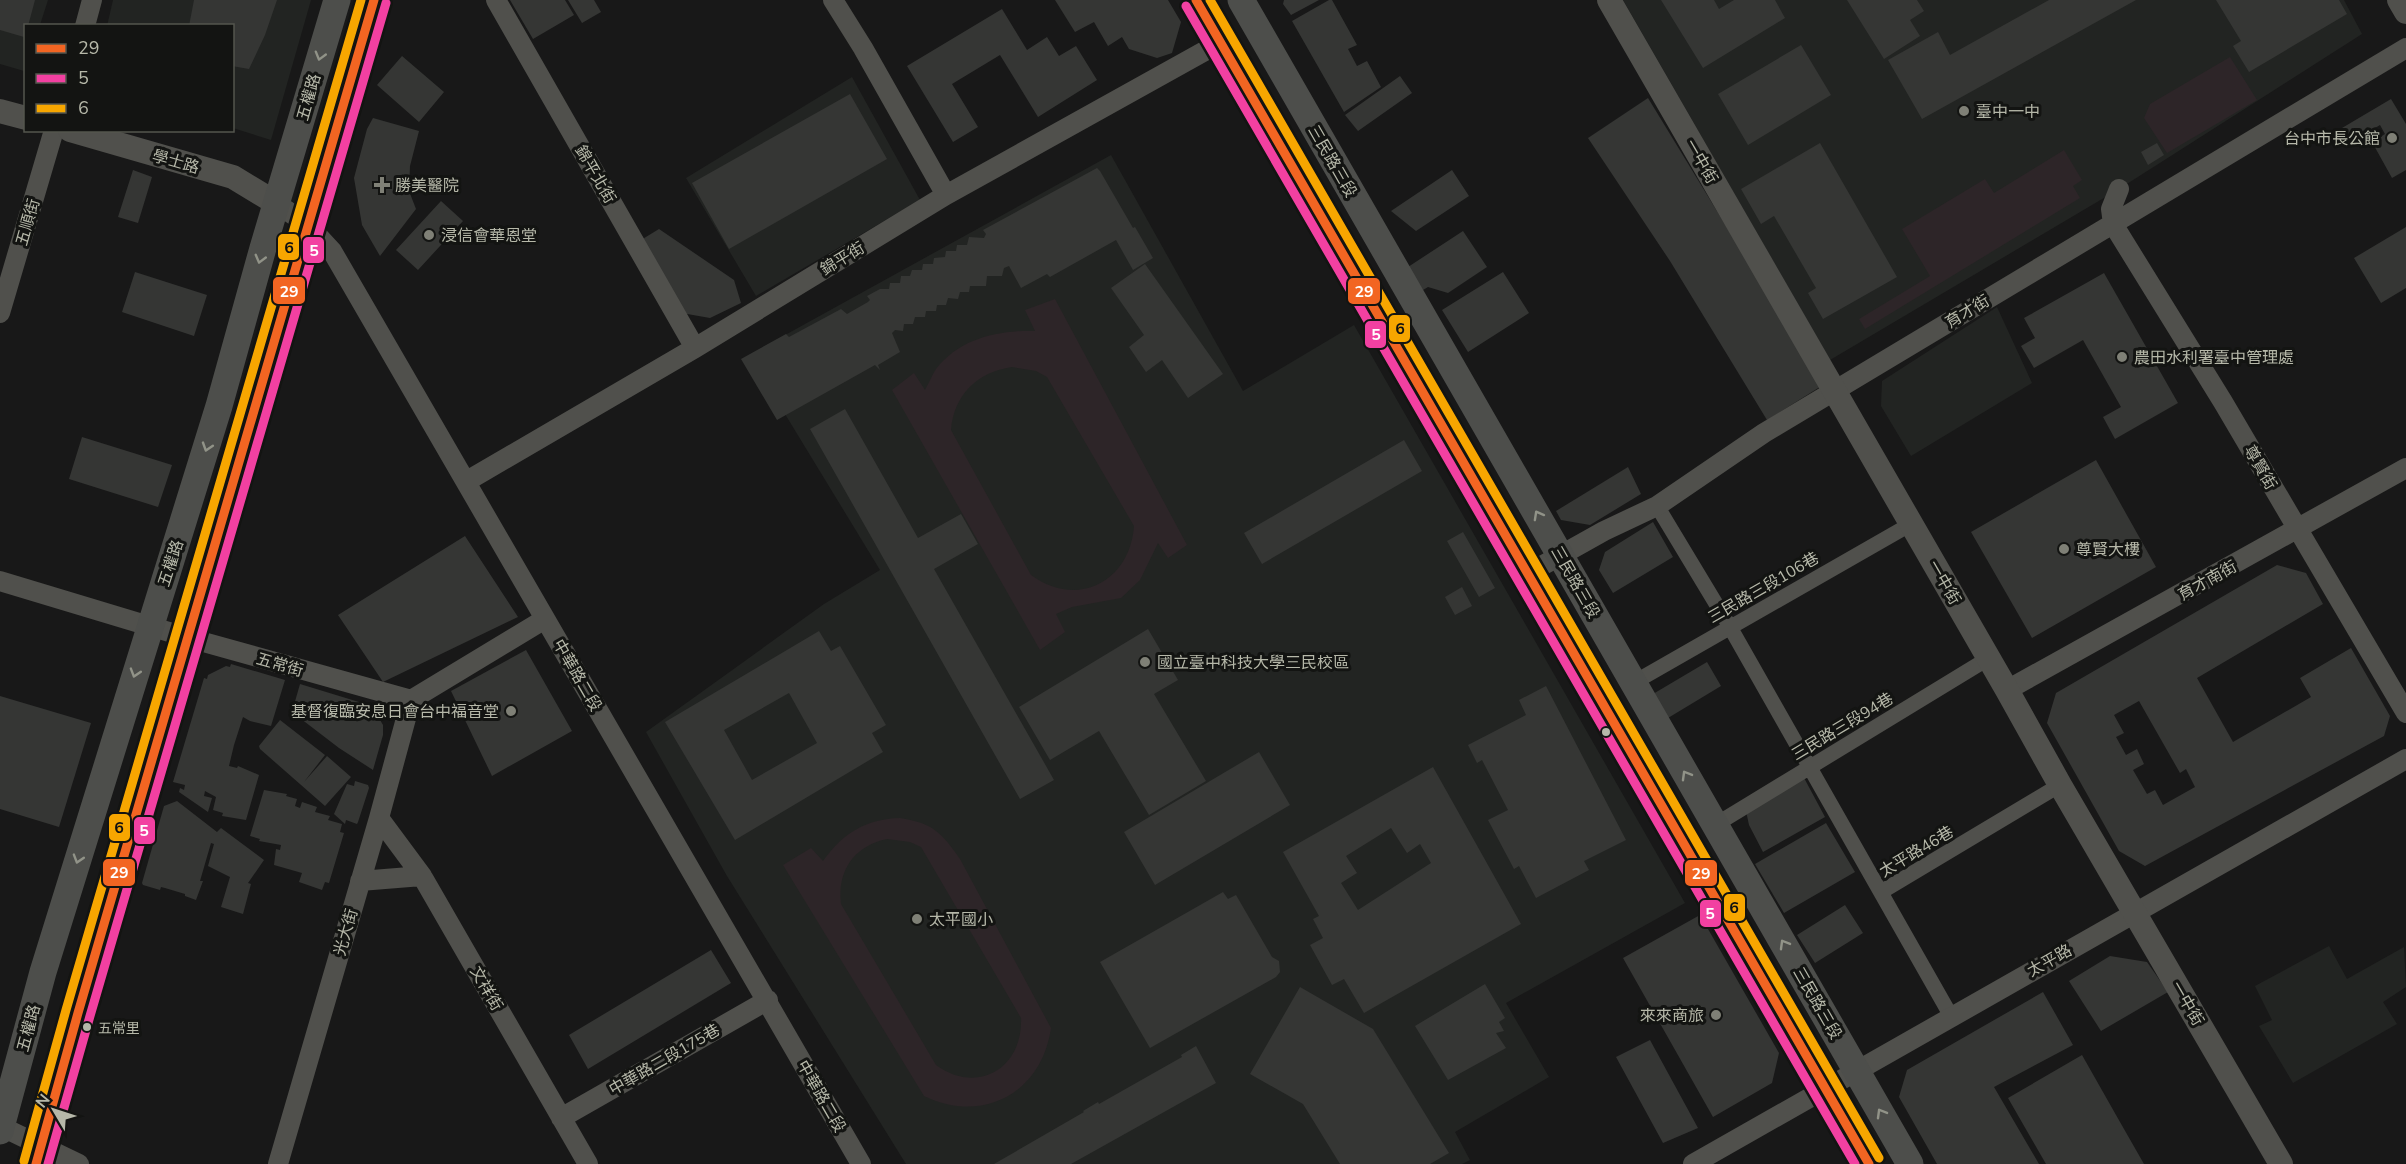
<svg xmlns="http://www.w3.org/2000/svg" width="2406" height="1164" font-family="'Nunito Sans','Noto Sans TC',sans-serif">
<rect width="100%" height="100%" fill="#181818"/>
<path fill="#222422" d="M0,0h48l-8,25 -14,1 -2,45 -24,-7z
M113,0h198l-40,140 -38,-12 -1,-102h-125z
M1623,0h721l18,34 -243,155 -289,171z
M852,77l68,123 -164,96 -70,-118z
M1111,155l132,236 111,-66 331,578 -179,100 43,74 -94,55 15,28 -8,4h-556l-179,-288 -81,-144 178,-128 56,-34 -131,-215z
M1997,307l35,76 -121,73 -30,-50 1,-25z
M2329,946l18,33 57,-32 2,40 -23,15 14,22 -104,59 -34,-57 13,-6 -17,-34z"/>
<path fill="#2d2528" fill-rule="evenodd" d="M2230,57l27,43 -90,53 -23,-35 6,-14z
M2064,150l18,30 -9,6 7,12 -215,131 -6,-10 71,-43 -28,-47 83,-50 9,14z
M1055,299l132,246 -19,13 -10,-15 -18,37 -19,18 -49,9 -16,7 9,18 -25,18 -148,-260 22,-17 11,17c4,-7 7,-15 11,-21 24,-31 63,-39 99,-38l-10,-21zM1012,367l24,4 11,6 87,149c-4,56 -57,83 -103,49l-80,-145c3,-35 26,-58 61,-63z
M900,818c33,5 42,15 60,41l91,169c-9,64 -67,97 -127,68l-141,-231 28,-17 12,13c20,-28 43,-42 77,-43zM887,839l23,3 11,5 100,171c2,51 -44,77 -85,47l-95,-161c-4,-33 13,-58 46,-65z"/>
<path fill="#353634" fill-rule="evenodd" d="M0,0h35l-7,26h-2l-2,11 -24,-7z
M194,0h83l-12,35 -16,34 -17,-3v-40h-43z
M510,0h55l9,15 -41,24z
M568,0h26l7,12 -19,11z
M1055,0h113l13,22 -9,31 -15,5 -28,-9 -7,-12 -14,9 -14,-24 -19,10z
M1284,0h35l-28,15 -8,-11z
M1329,0h3l25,45 -9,4 9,17 10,-5 14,26 -37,25 -52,-91z
M1661,0h53l5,9 15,-9h41l10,18 -82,50z
M1847,0h70l7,11 -14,9 10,16 -36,23z
M2049,0h87l-214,119 -34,-59 50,-28 12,23z
M2216,0h123l8,14 -98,58 -16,-26 8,-5z
M1002,9l25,41 20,-13 12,19 17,-10 21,34 -59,37 -38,-62 -48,29 26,43 -25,15 -46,-76z
M1801,45l30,50 -83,50 -30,-51z
M402,56l42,36 -25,30 -42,-37z
M1400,76l12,17 -54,38 -13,-16z
M850,94l37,65 -158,90 -37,-66z
M1648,98l175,287 -56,35 -97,-159 -82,-123z
M2391,99l15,25v46l-14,8 -20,-36 13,-8 -5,-9 -30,18 -8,-15z
M373,118l46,13 -9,35 -1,25 7,18 -36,47 -18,-31 -8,-47 13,-49z
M1820,143l77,134 -74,42 -15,-26 8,-5 -42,-72 -13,8 -20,-35z
M2157,143l7,12 -16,10 -7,-13z
M1097,168l3,3 33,57 2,-1 18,31 -20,12 -17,-30 -66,37 -3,-3 -26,14 -12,-22 -5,2 -2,8h-15l-1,10h-16l-1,6h-9l-2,7 -10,-1 -2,7h-9l-1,6h-10l-1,6h-10l-2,7h-9l-1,7 -8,-1 -3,3 8,19 -22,13 2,5 -5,-5 -98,55 -36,-61 45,-25 3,3 52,-28 6,5 21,-12 2,-2 -3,-4 13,-7h9l1,-6h10l1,-7h9l2,-6h10l1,-6h10l1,-6 11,-1 1,-6h10l1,-6h10l2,-8 15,1 2,-4 -3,-4z
M133,170l19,7 -14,46 -20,-6z
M1452,170l17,26 -53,35 -25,-20z
M441,201l22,20 -45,49 -22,-20z
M2406,227v61l-25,15 -27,-45z
M659,229l75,51 7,23 -31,15 -34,-6 -35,-72z
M1463,231l24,36 -39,26 -20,-6 -5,3 -15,-23z
M1145,264l78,110 -35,24 -26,-38 -16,12 -17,-25 15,-12 -33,-47z
M135,272l72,23 -13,41 -72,-24z
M1503,272l26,41 -61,39 -26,-42z
M2104,273l74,130 -63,36 -12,-22 18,-10 -38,-67 -49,28 -13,-22 14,-8 -11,-20z
M845,409l73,129 43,-24 17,30 -44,25 120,211 -34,19 -210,-370z
M82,437l90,28 -14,42 -89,-28z
M1404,440l18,31 -160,93 -18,-31z
M2096,460l60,107 -124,71 -61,-106z
M1628,467l13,27 -51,31 -29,-5 -5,-9z
M1653,522l20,35 -60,36 -14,-23 6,-18z
M1463,532l32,56 -16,9 -32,-56z
M465,536l53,81 -135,65 -45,-67z
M2277,565l29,8 17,31 -126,74 36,64 78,-45 -11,-19 51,-30 39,68 -6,20 -239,130 -26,-15 -72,-128 9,-30zM2139,701l41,72 6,-4 9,18 -32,18 -8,-15 -8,4 -14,-24 11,-6 -7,-15 -11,6 -10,-18 8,-4 -10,-18z
M1462,587l10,19 -17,9 -10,-18z
M1148,629l30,51 -24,14 52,87 -57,34 -50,-84 -49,29 -31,-53z
M819,631l12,20 9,-5 46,79 -14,8 11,19 -148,88 -70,-118zM789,693l28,50 -65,37 -28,-50z
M526,650l46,81 -80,45 -41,-85z
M1707,662l14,24 -53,32 -15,-24z
M231,664l54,16 -14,46 -21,-5 -7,-4 -9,28 -5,21 8,2 1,-2 21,9 -13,45 -24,-4 1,-3 -10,-3 3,-13 -11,-6 -1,5 8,2 -4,14 -29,-20 1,-4 4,2 1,-5 -12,-3 31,-104 3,1 1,-4 18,-9 4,1z
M300,684l72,22 11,19v10l-10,35 -34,-22 -47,-36z
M1546,686l80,154 -42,21 5,9 -53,28 -17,-32 -5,3 -26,-49 20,-10 -26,-50 -5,3 -9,-18 58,-30 -7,-15z
M0,696l91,27 -32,104 -59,-18z
M280,720l45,35 -21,27 23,-26 24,21 -26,29 -65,-57 -1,-3z
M1259,752l31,53 -135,80 -31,-53z
M1433,767l88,157 -157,89 -20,-34 -12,6 -22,-40 13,-7 -10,-19 6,-3 -36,-64zM1391,828l16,25 13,-9 11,19 -73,47 -17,-27 16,-10 -11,-17z
M1803,776l22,41 -62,35 -14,-27 -3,-14z
M355,781l13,4 1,3 -11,34 -1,2 -11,-4 -1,4 -11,-10 13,-30 7,2z
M264,790l23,4 -1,2 11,3 -2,7 5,2 2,-6 15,5 -2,5 15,4 -2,4 14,4 -2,8 4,1 -15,50 -4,-1 -3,8 -23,-8 3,-9 -28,-8 2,-16 4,1 1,-5 -22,-4 1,-2 -10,-3z
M177,801l40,31 4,-4 43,32 -16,23 3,1 -8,30 -22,-7 9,-30 -22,-11 6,-22 -3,-1 -11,38h3l-7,19 -11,-4v-2l-20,-6 -4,-1 -1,3 -17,-5 -1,-2 22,-77z
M1826,823l29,49 -71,41 -29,-49z
M1223,892l5,7 8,-4 36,62 7,4 1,11 -4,5 -126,71 -50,-86z
M1845,905l18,28 -48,30 -18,-28z
M1700,915l79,138 -7,30 -59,34 -90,-159z
M711,950l20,33 -143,86 -19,-34z
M2110,956l37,6 21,30 -67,39 -32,-50z
M1485,984l20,34 -6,4 5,9 -8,2 10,15 -58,32 -33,-54z
M1300,987l73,42 76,124 -19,11h-90l-37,-60 -53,-30z
M2043,992l30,53 -79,42 45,77h-102l-38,-67 8,-27z
M1650,1040l48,88 -35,15 -47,-86z
M1196,1046l20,37 -145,81h-77l90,-52 -1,-1 15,-9 1,2 83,-47 -1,-2z
M2082,1055l34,60 28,49h-98l-38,-66z"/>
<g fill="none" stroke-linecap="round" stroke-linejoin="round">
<path stroke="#50504c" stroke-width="15" d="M1657,506l73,121 221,389
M1633,683l278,-159
M1715,825l274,-167
M1881,892l179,-107"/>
<path stroke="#50504c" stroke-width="20" d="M496,0l199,348
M833,0l30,48 83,147
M85,26l7,-26
M2119,189l-8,20 2,15 110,178 183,311
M276,203l32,22 24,26 529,913
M0,313l54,-183
M467,481l228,-133 251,-153 275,-153
M1529,573l75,-42 53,-25 107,-73 642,-385
M0,581l189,57 222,62 134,-81
M2007,690l399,-222
M379,818l43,58 166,288
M360,881l62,-5
M561,1118l207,-118
M0,1126l79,38
M278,1164l101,-346 32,-118
M1693,1164l713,-405"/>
<path stroke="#50504c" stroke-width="24" d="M1609,0l398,690 53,95 221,379
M2399,0l7,12
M0,111l26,7
M70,130l163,47 43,26"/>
<path stroke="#4d4e4b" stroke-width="27" d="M1196,0l673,1164
M1241,0l669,1164
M0,1131l43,-159 176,-566 44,-158 74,-248
M36,1164l42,-151 296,-1013"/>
<defs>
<path id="bus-1" d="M1196,0l673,1164
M36,1164l42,-151 296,-1013"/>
<path id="bus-2" d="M1186,6l669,1158
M48,1164l42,-148 296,-1013"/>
<path id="bus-3" d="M1210,0l669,1158
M24,1161l42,-151 295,-1010"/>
</defs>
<use href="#bus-1" stroke="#131412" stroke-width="14"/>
<use href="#bus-2" stroke="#131412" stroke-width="14"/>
<use href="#bus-3" stroke="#131412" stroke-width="14"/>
<use href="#bus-1" stroke="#f26522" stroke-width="9"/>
<use href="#bus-2" stroke="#f240a1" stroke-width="9"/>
<use href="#bus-3" stroke="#f7a600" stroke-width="9"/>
</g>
<defs><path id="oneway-chevron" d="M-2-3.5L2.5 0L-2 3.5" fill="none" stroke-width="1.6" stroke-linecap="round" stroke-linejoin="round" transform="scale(1.5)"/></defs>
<g stroke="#919388">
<use href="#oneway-chevron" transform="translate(320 56) rotate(106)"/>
<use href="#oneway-chevron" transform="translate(260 259) rotate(105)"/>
<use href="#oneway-chevron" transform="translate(207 447) rotate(108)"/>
<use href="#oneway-chevron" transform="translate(1538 515) rotate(-119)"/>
<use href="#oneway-chevron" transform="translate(135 673) rotate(107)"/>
<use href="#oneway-chevron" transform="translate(1686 775) rotate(-120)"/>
<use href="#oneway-chevron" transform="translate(78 859) rotate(107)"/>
<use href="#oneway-chevron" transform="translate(1784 944) rotate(-120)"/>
<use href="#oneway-chevron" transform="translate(1881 1113) rotate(-120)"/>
</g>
<g fill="#7f8076" stroke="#131412" stroke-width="2">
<circle cx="1964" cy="111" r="6"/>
<circle cx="2392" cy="138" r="6"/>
<path d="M379 176h6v6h6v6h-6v6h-6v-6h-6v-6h6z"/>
<circle cx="429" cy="235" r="6"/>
<circle cx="2122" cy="357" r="6"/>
<circle cx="2064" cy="549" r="6"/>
<circle cx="1145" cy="662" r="6"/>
<circle cx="511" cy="711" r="6"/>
<circle cx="917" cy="919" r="6"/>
<circle cx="1716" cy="1015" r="6"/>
</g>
<g fill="#b6b8a9" stroke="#131412" stroke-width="2">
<circle cx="1606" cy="732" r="5"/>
<circle cx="87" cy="1027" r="5"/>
</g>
<g text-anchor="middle" stroke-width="6" stroke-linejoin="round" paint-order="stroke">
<g font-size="14" fill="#b6b8a9" stroke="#131412" text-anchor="start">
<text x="98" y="1033">五常里</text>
</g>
<g font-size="16" fill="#b6b8a9" stroke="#131412">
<text transform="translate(308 97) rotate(-74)" y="6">五權路</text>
<text transform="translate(176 161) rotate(16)" y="6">學士路</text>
<text transform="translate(1333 161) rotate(60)" y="6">三民路三段</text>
<text transform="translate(1702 161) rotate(60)" y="6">一中街</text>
<text transform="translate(596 174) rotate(60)" y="6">錦平北街</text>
<text transform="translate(27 222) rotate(-74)" y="6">五順街</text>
<text transform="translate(842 258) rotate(-31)" y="6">錦平街</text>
<text transform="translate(1967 311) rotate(-31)" y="6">育才街</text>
<text transform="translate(2261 467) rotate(60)" y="6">尊賢街</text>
<text transform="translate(170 563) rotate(-72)" y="6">五權路</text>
<text transform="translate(2207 580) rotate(-29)" y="6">育才南街</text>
<text transform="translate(1576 582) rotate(60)" y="6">三民路三段</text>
<text transform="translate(1945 582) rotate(60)" y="6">一中街</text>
<text transform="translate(1763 587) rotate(-30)" y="6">三民路三段106巷</text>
<text transform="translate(280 664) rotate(16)" y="6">五常街</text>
<text transform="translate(578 675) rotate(60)" y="6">中華路二段</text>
<text transform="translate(1842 726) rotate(-31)" y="6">三民路三段94巷</text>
<text transform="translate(1916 851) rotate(-31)" y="6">太平路46巷</text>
<text transform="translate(345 932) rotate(-74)" y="6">光大街</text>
<text transform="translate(2049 960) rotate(-29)" y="6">太平路</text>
<text transform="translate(487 988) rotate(60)" y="6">文祥街</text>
<text transform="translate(1818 1003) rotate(60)" y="6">三民路三段</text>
<text transform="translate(2188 1003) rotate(60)" y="6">一中街</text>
<text transform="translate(28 1028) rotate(-75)" y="6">五權路</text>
<text transform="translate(664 1059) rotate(-30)" y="6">中華路二段175巷</text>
<text transform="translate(822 1096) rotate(60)" y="6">中華路二段</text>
</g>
<g font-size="16" fill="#b6b8a9" stroke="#131412" text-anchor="start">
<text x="1976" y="117">臺中一中</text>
<text x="2380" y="144" text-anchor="end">台中市長公館</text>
<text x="395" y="191">勝美醫院</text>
<text x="441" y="241">浸信會華恩堂</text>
<text x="2134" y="363">農田水利署臺中管理處</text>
<text x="2076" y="555">尊賢大樓</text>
<text x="1157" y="668">國立臺中科技大學三民校區</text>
<text x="499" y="717" text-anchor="end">基督復臨安息日會台中福音堂</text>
<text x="929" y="925">太平國小</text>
<text x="1704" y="1021" text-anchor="end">來來商旅</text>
</g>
</g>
<g stroke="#131412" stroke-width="2">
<rect x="277" y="233" width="23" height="28" rx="6" fill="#f7a600"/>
<rect x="302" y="236" width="23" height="28" rx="6" fill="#f240a1"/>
<rect x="272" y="276" width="34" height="29" rx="6" fill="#f26522"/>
<rect x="1347" y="277" width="34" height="28" rx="6" fill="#f26522"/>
<rect x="1388" y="314" width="23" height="29" rx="6" fill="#f7a600"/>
<rect x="1364" y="320" width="23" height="29" rx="6" fill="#f240a1"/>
<rect x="108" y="813" width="23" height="29" rx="6" fill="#f7a600"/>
<rect x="133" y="816" width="23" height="29" rx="6" fill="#f240a1"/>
<rect x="102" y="858" width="34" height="29" rx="6" fill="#f26522"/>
<rect x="1684" y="859" width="34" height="28" rx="6" fill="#f26522"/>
<rect x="1723" y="893" width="23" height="29" rx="6" fill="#f7a600"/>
<rect x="1699" y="899" width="23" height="29" rx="6" fill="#f240a1"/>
</g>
<g font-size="16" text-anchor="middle" font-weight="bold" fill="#fff">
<text x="314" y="256">5</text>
<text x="289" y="297">29</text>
<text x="1364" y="297">29</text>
<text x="1376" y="340">5</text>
<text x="144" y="836">5</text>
<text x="119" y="878">29</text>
<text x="1701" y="879">29</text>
<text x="1710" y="919">5</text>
</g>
<g font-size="16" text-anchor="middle" font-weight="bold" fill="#111">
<text x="289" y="253">6</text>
<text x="1400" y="334">6</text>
<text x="119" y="833">6</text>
<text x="1734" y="913">6</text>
</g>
<rect x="24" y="24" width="210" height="108" fill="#131412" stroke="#54564e" stroke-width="1.5"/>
<rect x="36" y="44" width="30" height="9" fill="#f26522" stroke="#54564e" stroke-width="1.5"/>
<text x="78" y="54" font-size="18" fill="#b6b8a9">29</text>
<rect x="36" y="74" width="30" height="9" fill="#f240a1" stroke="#54564e" stroke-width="1.5"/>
<text x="78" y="84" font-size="18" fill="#b6b8a9">5</text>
<rect x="36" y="104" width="30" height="9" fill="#f7a600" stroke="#54564e" stroke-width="1.5"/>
<text x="78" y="114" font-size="18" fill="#b6b8a9">6</text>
<g transform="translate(54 1110) rotate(309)" stroke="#131412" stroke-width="4.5" paint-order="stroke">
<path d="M0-4.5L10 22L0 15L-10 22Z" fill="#b6b8a9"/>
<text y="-9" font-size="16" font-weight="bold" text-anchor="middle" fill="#b6b8a9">N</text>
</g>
</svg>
